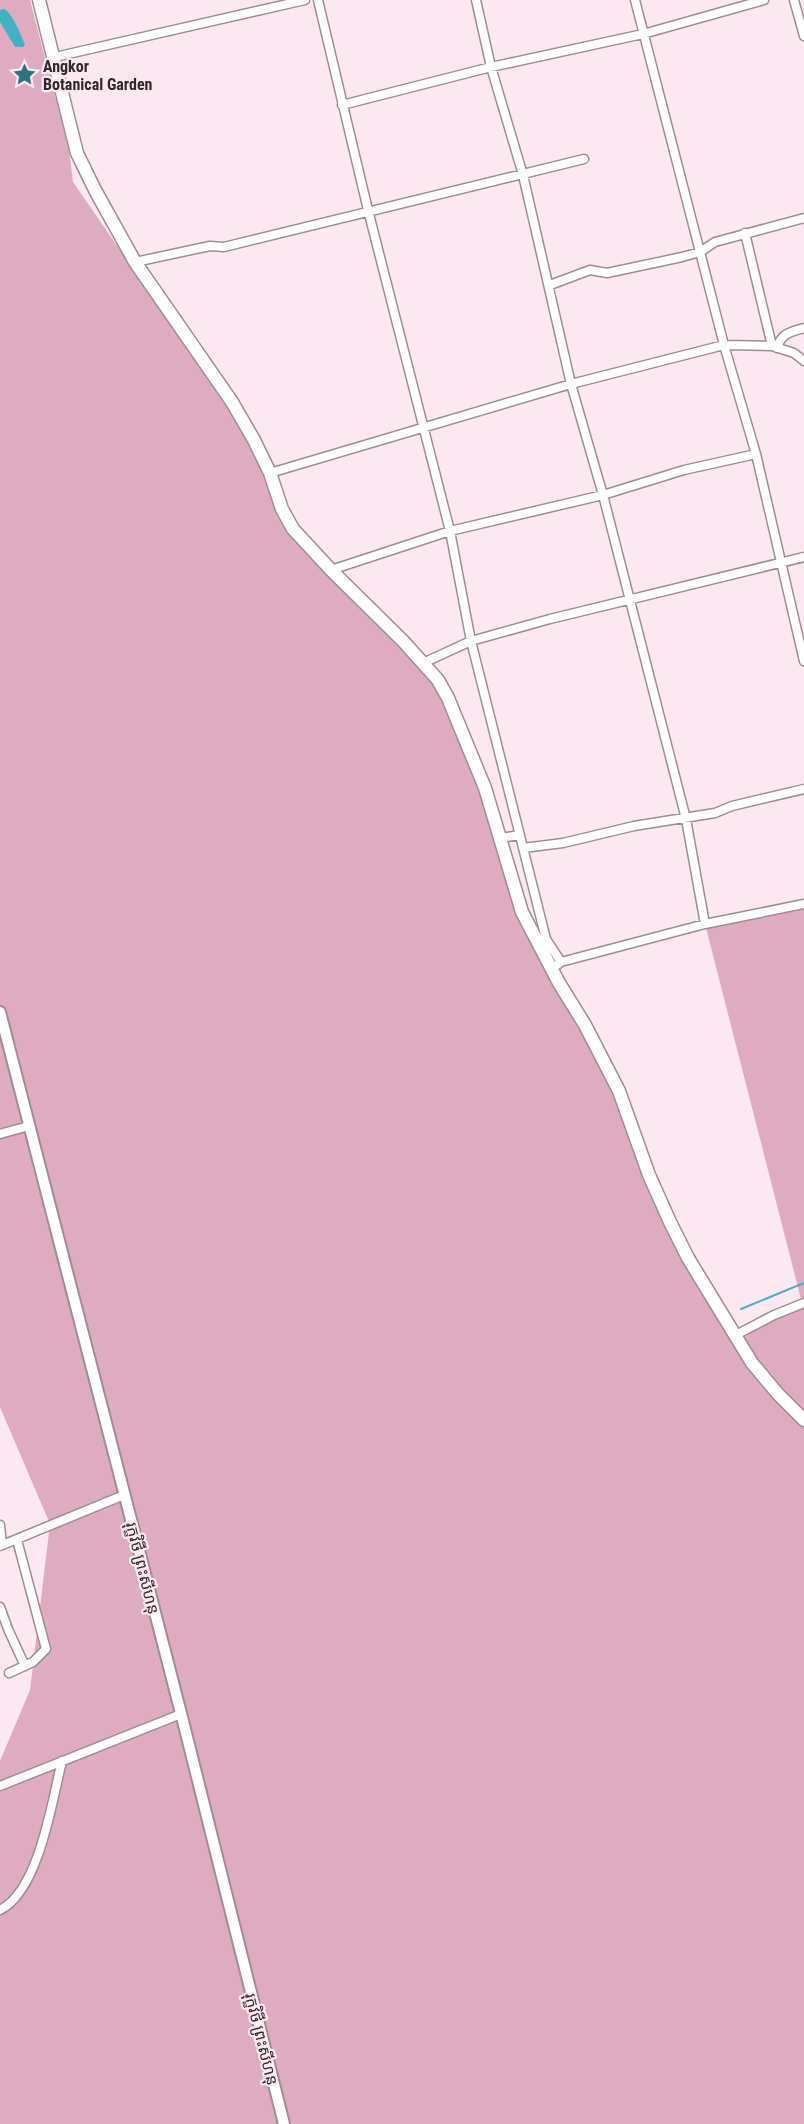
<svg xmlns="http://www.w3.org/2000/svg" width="804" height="2124" font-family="'Roboto Condensed','Noto Sans Khmer',sans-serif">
<rect width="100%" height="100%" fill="#fce8f0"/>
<path fill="#deabc0" d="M0,0h30l39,150 4,32 56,81 26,28 77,111 50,107 166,189 74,214 97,179 30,84 86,161 67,-33 -97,-379 99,-20v1220h-804v-363l30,-71 20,-166 -50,-117z"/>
<path fill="#41b2c4" d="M4,9c9,5 17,26 21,36l-2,2h-8l-15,-25v-12z"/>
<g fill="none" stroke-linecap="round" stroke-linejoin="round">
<path stroke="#41b2c4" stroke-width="2" d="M741,1309l63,-26"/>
<defs>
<path id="minor" d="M318,0l50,210 82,321 21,110 75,298 15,23
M476,0l15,67 32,108 48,209 32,111 83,324 19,105
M635,0l89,345 32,109 48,207
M794,0l10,36
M55,57l250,-57
M342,105l149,-38 152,-33 121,-34
M745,233l27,113
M135,262l75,-16 14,1 360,-88
M550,285l40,-15 17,3 75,-16 18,-5 15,-10 89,-24
M777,348c4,-15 14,-16 27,-20
M270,473l301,-89 153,-39 48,1 22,7 10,8
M331,570l119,-39 153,-36 81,-25 72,-16
M423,663l48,-22 79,-22 254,-62
M500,838l20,-3
M523,848l40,-5 71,-17 81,-13 17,-7 72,-17
M557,965l4,-3 144,-38 99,-20
M0,1134l29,-8
M734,1336l40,-21 30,-12
M0,1525l2,20
M0,1546l124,-51
M0,1607l8,22 17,37
M9,1673l24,-11 13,-13 -29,-109
M0,1786l181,-72
M0,1910c39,-19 52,-109 62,-149"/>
<path id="tertiary" d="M0,1012l183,709 101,403"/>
<path id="secondary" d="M39,0l38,153 18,37 40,72 97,140 22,38 16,33 12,36 11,20 38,41 72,71 35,39 10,18 37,90 37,124 37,71 26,42 34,66 30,84 21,47 18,36 64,105 26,31 26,26"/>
</defs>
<use href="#minor" stroke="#9f8d94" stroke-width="11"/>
<use href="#tertiary" stroke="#9f8d94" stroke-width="14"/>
<use href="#secondary" stroke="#9f8d94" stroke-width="15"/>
<use href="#minor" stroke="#fff" stroke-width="8"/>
<use href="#tertiary" stroke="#fff" stroke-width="10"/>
<use href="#secondary" stroke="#fff" stroke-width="12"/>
</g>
<defs>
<symbol id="sight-bare" viewBox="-9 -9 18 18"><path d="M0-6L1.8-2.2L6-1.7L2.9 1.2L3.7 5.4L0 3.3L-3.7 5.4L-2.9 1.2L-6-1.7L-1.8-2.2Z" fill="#2b737e" stroke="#fce8f0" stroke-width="2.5" paint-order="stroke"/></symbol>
</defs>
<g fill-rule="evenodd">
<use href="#sight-bare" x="8" y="58" width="33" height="33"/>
</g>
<g text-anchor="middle" stroke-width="4.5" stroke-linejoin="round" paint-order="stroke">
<g font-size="16" font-weight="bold" fill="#312a2d" stroke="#fce8f0" text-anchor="start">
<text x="43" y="72">Angkor<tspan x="43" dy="18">Botanical Garden</tspan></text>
</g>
<g font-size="16" fill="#312a2d" stroke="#fce8f0">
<text transform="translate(143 1568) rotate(76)" y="6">រុក្ខវិថី ព្រះសីហនុ</text>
<text transform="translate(262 2039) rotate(76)" y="6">រុក្ខវិថី ព្រះសីហនុ</text>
</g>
</g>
</svg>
